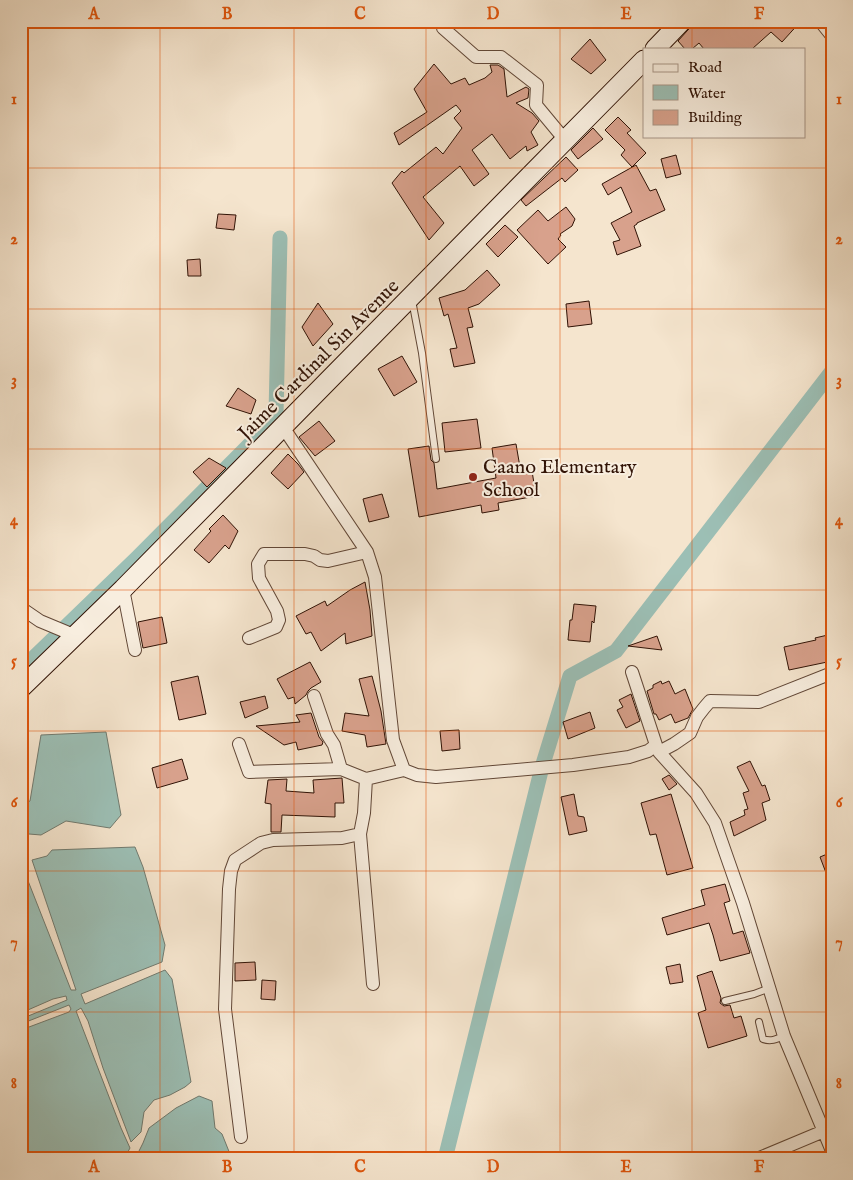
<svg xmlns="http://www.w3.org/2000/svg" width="853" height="1180" font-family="'IM FELL English',serif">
<rect width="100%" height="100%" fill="#f5e5ce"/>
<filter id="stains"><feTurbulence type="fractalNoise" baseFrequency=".004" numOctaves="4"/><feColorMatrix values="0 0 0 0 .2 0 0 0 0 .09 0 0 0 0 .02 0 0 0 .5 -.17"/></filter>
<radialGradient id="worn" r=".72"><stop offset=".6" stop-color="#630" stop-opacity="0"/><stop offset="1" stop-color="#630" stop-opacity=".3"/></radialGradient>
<path fill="#9cbfb5" stroke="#717a6f" d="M106,732l15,83 -11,13 -44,-7 -25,14 -12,-1 -8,2v-31l9,-4 11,-66z
M135,847l8,20 22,78 -3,17 -81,32 4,10 80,-34 7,9 19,103 -6,5 -15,8 -16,5 -10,12 -3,20 -10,10 -28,-74 -15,-47 -7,-13 -5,3 45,117 9,20 -6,11h-103v-129l48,-18 2,-3 -2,-4 -48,19v-5l46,-19 -1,-4 -13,3 -32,14v-150l50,127h5l-44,-130 15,-4 5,-6z
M199,1096l13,5 3,27 7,6 10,25h-97l8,-16 6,-15 27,-20z"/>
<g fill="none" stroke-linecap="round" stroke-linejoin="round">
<path stroke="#9cbfb5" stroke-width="15" d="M21,670l116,-112 120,-121 19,-23 4,-176
M543,764l27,-88 46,-25 216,-280
M445,1159l96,-388"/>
</g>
<path fill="#d8a18c" stroke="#301205" d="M696,21h105l-19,21 -11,-10 -19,17h-48l-5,-6 -7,6h-7l-7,-8z
M590,39l16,21 -15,14 -20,-15z
M434,64l17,20 14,-6 4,7 16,-7 7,-6 -2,-7h8l6,4 3,28 19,-10 3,2 -1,9 -12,5 16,10 7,8 -8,11 7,13 -11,6 -1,-5 -16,13 -18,-25 -20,16 17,24 -15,12 -14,-20 -37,31 21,26 -15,17 -37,-57 10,-12 2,2 32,-26 7,7 19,-26 -8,-10 7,-7 -5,-6 -57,40 -5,-12 33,-21 -13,-23z
M618,117l13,13 -4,3 19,20 -14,14 -11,-12 4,-5 -20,-20z
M593,128l10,11 -25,20 -7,-9z
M676,155l5,19 -15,4 -5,-19z
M566,157l12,13 -13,12 -3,-4 -36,28 -5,-6z
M636,165l14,26 6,-2 9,21 -28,13v1l-3,2 7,20 -24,9 -4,-13 7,-2 -9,-17 21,-11 -11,-25 -13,8 -6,-11z
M566,207l9,12 -3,7 -12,8 1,1 -3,4 8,8 -18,17 -31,-34 21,-20 10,11z
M218,214l18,1 -2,15 -18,-2z
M505,225l13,12 -20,20 -12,-13z
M200,259l1,17h-13l-1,-16z
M487,270l13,15 -21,19 -11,4 5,19 -6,1 8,35 -21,4 -4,-18 7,-1 -9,-34 -4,2 -5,-18 26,-8z
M589,301l3,23 -24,3 -2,-23z
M318,303l15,21 -20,22 -11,-19z
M402,356l15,26 -23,14 -16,-27z
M238,388l18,12 -5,14 -25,-8z
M477,419l4,29 -36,4 -3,-29z
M319,421l16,20 -20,15 -16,-19z
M516,444l5,29 11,-2 4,25 -38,7 1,7 -17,3 -1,-8 -62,12 -11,-68 21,-3 2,14 3,3 3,26 59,-11 -4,-30z
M288,454l10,10 6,8 -16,17 -17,-16z
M209,458l17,10 -19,19 -14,-15z
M382,494l7,23 -20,5 -6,-23z
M223,515l15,16 -9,18 -4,-4 -16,18 -15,-13 17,-19 -2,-2z
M365,582l5,28 2,26 -26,8 -1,-11 -24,18 -10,-19 -5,2 -10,-18 29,-15 2,5 23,-16z
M574,604l22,2 -2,17 -2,-2 -2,21 -22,-2 2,-20h2z
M162,617l5,26 -24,5 -5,-26z
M832,634v27l-43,9 -5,-23 32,-7 -1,-2z
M657,636l5,14 -34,-4z
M310,662l11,20 -10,6 -3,3 -2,4 -11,9 -1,-7 -6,2 -11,-20z
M198,676l8,38 -27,6 -8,-38z
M372,676l9,35 5,33 -19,3 -2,-12 -23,-4 3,-18 24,3 -10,-37z
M661,681l1,3 7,-3 6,13 10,-5 8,20 -5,9 -13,5 -4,-9 -12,6 -3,-6h-2l-7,-23 6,-3v-3z
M631,694l9,27 -14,7 -9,-18 6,-3 -4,-7z
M265,696l3,12 -23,10 -5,-16z
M590,712l5,16 -27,11 -5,-17z
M311,713l8,24 4,5 -1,3 -24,5 -2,-8 -12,3 -28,-19 44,-4 -4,-7z
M459,730l1,19 -18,2 -2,-20z
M182,759l6,20 -31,9 -5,-20z
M750,761l12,25 3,-1 5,15 -8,3 4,17 -32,16 -4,-14 15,-7 -1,-5 4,-1 -5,-16 6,-2 -12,-24z
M669,775l8,9 -8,6 -7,-11z
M342,778l2,25h-9v14l-53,-2 -1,17h-10v-28l-6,-1 3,-23 19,-1 -1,12 28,2 -1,-13z
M574,794l4,22 6,1 3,14 -18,4 -8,-38z
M671,794l22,74 -26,7 -11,-41 -6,1 -9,-32z
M832,852v34h-1l-11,-29z
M725,884l5,17 -6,2 9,31 10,-3 7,22 -30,8 -7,-26 -4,-12 -42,12 -5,-17 43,-13 -4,-15z
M255,962l1,18 -21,1v-18z
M680,964l3,18 -13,2 -4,-17z
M712,971l9,27 -1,5 4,3 6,-1 4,13 7,-2 6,20 -39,12 -10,-35 8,-3 -9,-34z
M262,980l14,1 -1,19 -14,-1z"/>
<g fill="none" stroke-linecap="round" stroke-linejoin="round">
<defs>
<path id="lane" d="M412,300l10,53 14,106
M725,1001l29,-7 16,-6
M759,1022l4,17c8,3 14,0 21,-3"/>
<path id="street" d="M820,21l12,15
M443,28l33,29h25l36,28 -1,20 29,35
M283,427l84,125 8,25 18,163 11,30 13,5 19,2 137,-12 56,-8 19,-6 8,-6 3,7 37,41 19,30 28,80 41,133 48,115
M123,589l12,61
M21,608l19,13 36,15
M249,638l27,-11 3,-7 -2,-9 -18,-33 -1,-14 6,-10h41l9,2 6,4 8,1 39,-9
M632,672l24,73
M314,696l13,38 7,11 7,24 25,10
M239,744l10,28 92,-3
M659,752l15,-8 16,-11 7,-16 7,-9 6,-7 49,1 73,-29
M360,834l13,150
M241,1137l-16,-128 4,-120 2,-18 4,-11 26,-17 12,-3 69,-2 18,-4 4,-21 2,-34 38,-9
M757,1159l67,-28"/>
<path id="secondary" d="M655,49l27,-28
M21,688l102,-99 521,-529"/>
</defs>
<use href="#lane" stroke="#614737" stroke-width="8"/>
<use href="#street" stroke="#614737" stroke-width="14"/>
<use href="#secondary" stroke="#301205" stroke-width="21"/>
<use href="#lane" stroke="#f8eedf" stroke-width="6"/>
<use href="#street" stroke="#f8eedf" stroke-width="12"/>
<use href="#secondary" stroke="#f8eedf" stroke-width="19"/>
</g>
<path fill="none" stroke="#df550c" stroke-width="1" stroke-opacity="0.55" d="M160,21v1138M294,21v1138M426,21v1138M560,21v1138M692,21v28M692,136v1023M21,168h811M21,309h811M21,449h811M21,590h811M21,731h811M21,871h811M21,1012h811"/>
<circle fill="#8f2418" stroke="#f8eedf" stroke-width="2" cx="473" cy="477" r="5"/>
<g text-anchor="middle" stroke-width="4" stroke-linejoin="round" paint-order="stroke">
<g font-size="20" fill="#301205" stroke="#f8eedf">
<text transform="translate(318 359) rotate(-45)" y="7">Jaime Cardinal Sin Avenue</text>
</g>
<g font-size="20" fill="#301205" stroke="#f8eedf" text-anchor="start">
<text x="483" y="473">Caano Elementary<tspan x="483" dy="23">School</tspan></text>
</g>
</g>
<rect width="853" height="1180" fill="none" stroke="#f5e5ce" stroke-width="55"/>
<rect x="643" y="48" width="162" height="90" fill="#f8eedf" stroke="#a89688"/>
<rect x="653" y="64" width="25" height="8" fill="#f8eedf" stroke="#a89688"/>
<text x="688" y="72" font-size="15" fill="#301205">Road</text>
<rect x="653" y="85" width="25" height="15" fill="#9cbfb5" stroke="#a89688"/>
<text x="688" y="98" font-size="15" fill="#301205">Water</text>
<rect x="653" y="110" width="25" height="15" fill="#d8a18c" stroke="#a89688"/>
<text x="688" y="122" font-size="15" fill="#301205">Building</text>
<rect x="28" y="28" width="798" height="1124" fill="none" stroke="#df550c" stroke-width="2"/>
<g font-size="16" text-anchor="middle" font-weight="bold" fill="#df550c">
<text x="94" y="19">A</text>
<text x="227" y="19">B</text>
<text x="360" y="19">C</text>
<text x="493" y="19">D</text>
<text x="626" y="19">E</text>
<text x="759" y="19">F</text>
<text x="14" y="104">1</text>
<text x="839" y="104">1</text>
<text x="14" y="244">2</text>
<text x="839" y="244">2</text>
<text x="14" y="385">3</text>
<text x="839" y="385">3</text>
<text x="14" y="525">4</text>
<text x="839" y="525">4</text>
<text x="14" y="666">5</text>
<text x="839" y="666">5</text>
<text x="14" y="807">6</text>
<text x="839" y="807">6</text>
<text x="14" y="947">7</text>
<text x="839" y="947">7</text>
<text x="14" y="1088">8</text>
<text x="839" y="1088">8</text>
<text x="94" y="1172">A</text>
<text x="227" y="1172">B</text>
<text x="360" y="1172">C</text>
<text x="493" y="1172">D</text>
<text x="626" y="1172">E</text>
<text x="759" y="1172">F</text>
</g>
<rect width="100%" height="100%" filter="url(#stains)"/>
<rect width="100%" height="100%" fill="url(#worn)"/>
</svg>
